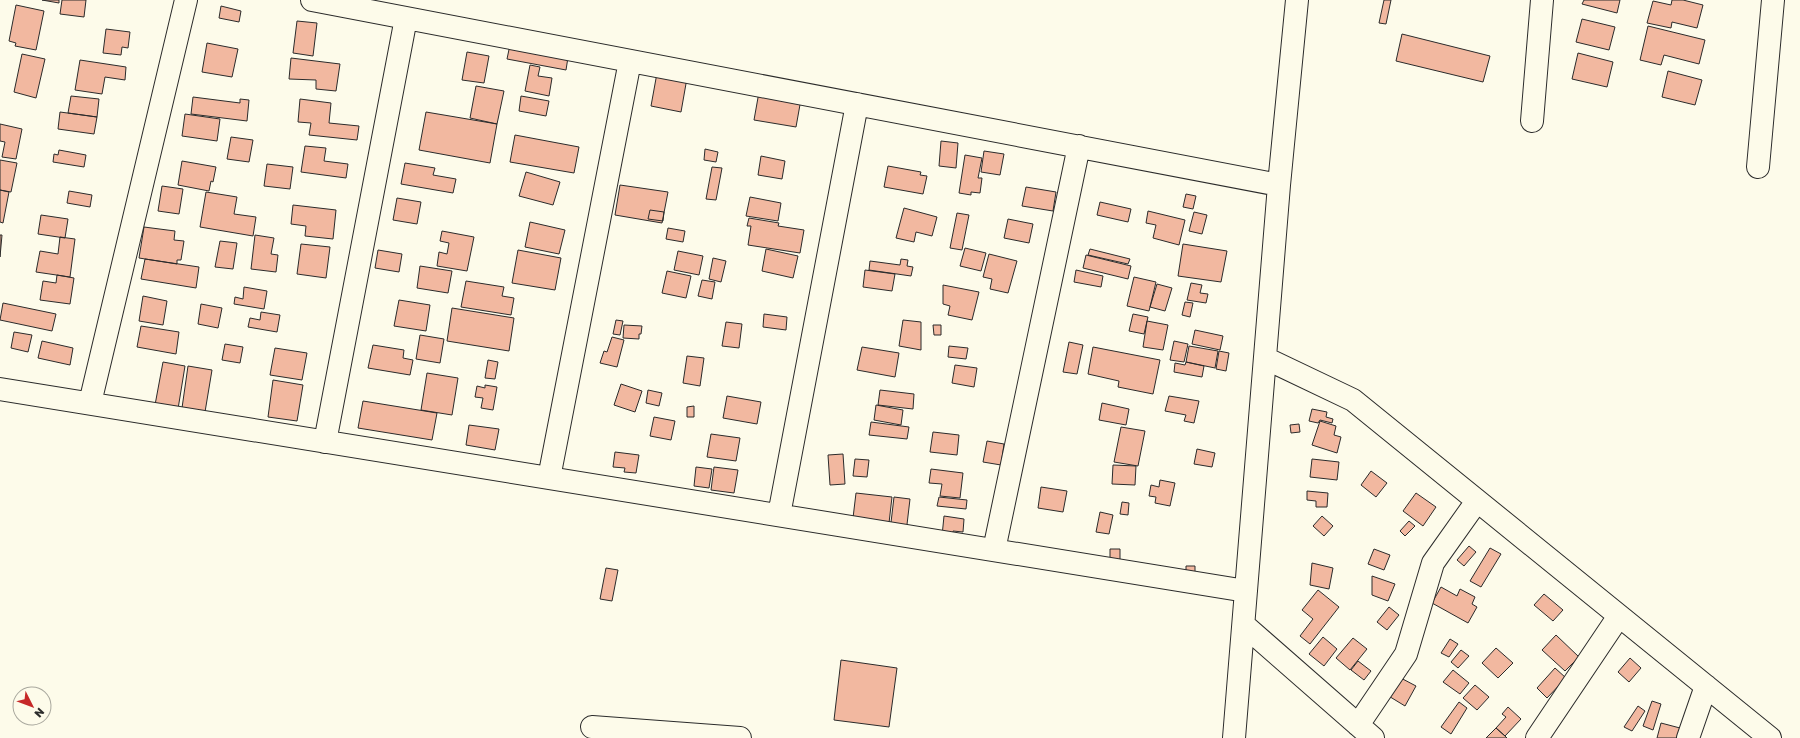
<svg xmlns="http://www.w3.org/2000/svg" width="1800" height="738" font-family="'Golos Text',sans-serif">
<rect width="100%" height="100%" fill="#fdfbea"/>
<path fill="#f2b8a0" stroke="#2b2b2b" d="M42,0h17v3z
M62,0h24l-2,17 -24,-3z
M1384,0h7l-5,24 -7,-1z
M1584,0h36l-3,13 -35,-9z
M1672,0h11l20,5 -6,23 -25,-6 -1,6 -24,-5 6,-22 18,4z
M16,5l28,6 -8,39 -21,-4 1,-3 -7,-2z
M221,6l20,5 -2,11 -20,-4z
M1582,19l33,8 -6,23 -33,-8z
M297,21l20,2 -4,33 -20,-3z
M1648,26l57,14 -6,24 -35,-9 -3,10 -21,-5z
M106,29l24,3 -2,16 -6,-1 -1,8 -18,-2z
M1402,34l88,22 -7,26 -87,-21z
M511,40l58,11 -3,19 -59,-11z
M207,43l31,6 -6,28 -30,-5z
M467,52l22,4 -5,27 -22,-3z
M1578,53l35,9 -6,25 -35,-8z
M22,54l23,5 -9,39 -22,-6z
M291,58l49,6 -4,27 -20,-2v-9l-27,-1z
M80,60l46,7 -1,13 -20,-3 -3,17 -27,-4z
M530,65l10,2 -2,9 14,2 -3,18 -24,-5z
M1668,71l34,9 -7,25 -33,-8z
M657,73l30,5 -6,34 -30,-6z
M476,86l28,5 -7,33 -27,-6z
M759,92l42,7 -5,28 -42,-7z
M71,96l28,3 -2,18 -29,-4z
M521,96l28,5 -3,15 -27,-5z
M193,97l47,6v-4l9,1 -2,21 -56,-7z
M300,99l31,4 -2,20 30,3 -2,14 -48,-5 2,-12 -13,-1z
M60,112l37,5 -3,17 -36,-5z
M426,112l71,12 -7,39 -71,-13z
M185,114l35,5 -3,22 -35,-5z
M0,124l22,5 -6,30 -14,-2 3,-15 -5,-1z
M515,135l64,12 -5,26 -64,-11z
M231,137l22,3 -4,22 -22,-3z
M941,141l17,2 -2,25 -17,-2z
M305,146l21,2 -2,13 24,3 -2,14 -45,-6z
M705,149l13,3 -2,10 -12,-2z
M59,150l27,5 -2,12 -31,-5 1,-8 4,1z
M984,151l20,3 -4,21 -19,-3z
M965,155l17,3 -4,20h4l-2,15 -9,-1v3l-12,-2z
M761,156l24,5 -3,18 -24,-4z
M0,160l17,3 -6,29 -11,-2z
M182,161l34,6 -3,15 -2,-1 -2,10 -31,-6z
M405,163l30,5 -2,7 23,4 -3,14 -52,-9z
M267,164l26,3 -3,22 -26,-3z
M888,166l33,6 -1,3 7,1 -4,18 -39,-7z
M712,167l10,1 -6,32 -10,-1z
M526,172l34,10 -7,23 -34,-9z
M620,185l48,7 -6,31 -47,-8z
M162,186l21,3 -4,25 -21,-3z
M1026,187l30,5 -3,19 -31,-5z
M0,190l9,2 -6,31 -3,-1z
M69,191l23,4 -2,12 -23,-4z
M206,192l31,5 -3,17 22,3 -3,19 -53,-9z
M1186,194l10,2 -3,13 -10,-2z
M750,197l31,6 -3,18 -32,-5z
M397,198l24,4 -4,22 -24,-4z
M1100,202l31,7 -3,13 -31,-7z
M293,205l43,5 -3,29 -28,-3 1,-10 -15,-2z
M904,208l33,9 -5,19 -16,-4 -2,10 -18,-4z
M650,210l14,2 -1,9 -15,-2z
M1148,211l37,9 -6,25 -26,-7 3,-13 -10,-2z
M1194,212l13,3 -5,19 -13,-3z
M957,213l12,2 -7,35 -12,-2z
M41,215l27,4 -3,19 -27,-4z
M749,218l30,5 -1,3 26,4 -4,23 -52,-8 3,-19h-4z
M1008,219l25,5 -4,19 -25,-5z
M530,222l35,8 -6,24 -34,-7z
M144,227l31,4 -1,9 10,1 -3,19h-4v4l-38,-6z
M668,228l17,3 -2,11 -17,-3z
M442,231l32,6 -7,34 -30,-5 2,-14 8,2 2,-11 -9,-2z
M0,235h2l-2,22z
M255,235l19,3 -3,16 7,1 -2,17 -25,-3z
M60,237l15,2 -5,38 -34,-5 4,-21 18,3z
M220,241l17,2 -4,26 -18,-2z
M301,244l29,3 -4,31 -29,-4z
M1183,244l44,7 -6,31 -43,-6z
M965,248l21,5 -5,18 -21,-5z
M766,249l32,7 -5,22 -31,-7z
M1090,249l40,10 -2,5 -40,-9z
M378,250l24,4 -3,18 -24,-4z
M518,250l43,8 -6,32 -43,-7z
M678,251l25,5 -4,19 -25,-5z
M989,254l28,7 -9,32 -18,-4 2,-10 -9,-2z
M1086,255l45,11 -3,13 -45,-11z
M713,258l13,3 -5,21 -12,-3z
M145,259l54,8 -3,21 -55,-9z
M901,259l7,1 -1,6 6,1 -2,9 -42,-6 1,-9 30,4z
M420,266l32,5 -4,22 -31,-5z
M865,270l30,4 -3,17 -29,-4z
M1076,270l27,6 -2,11 -27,-5z
M667,271l24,5 -5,22 -24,-5z
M57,275l17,3 -4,26 -30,-4 3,-19 13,2z
M1134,277l22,5 -7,29 -22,-5z
M702,280l13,2 -3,17 -14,-3z
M466,281l38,6 -2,9 12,2 -3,17 -50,-8z
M1191,283l11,2 -2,8 8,1 -2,9 -19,-3z
M1157,284l15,4 -7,23 -15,-4z
M943,285l36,7 -7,28 -24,-5 2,-9 -7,-2z
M244,287l23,4 -3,18 -30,-5 1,-7 8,2z
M143,296l24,5 -4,24 -24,-4z
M399,300l31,5 -4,26 -32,-5z
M1185,302l8,1 -3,14 -8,-2z
M3,303l53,11 -4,17 -52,-11z
M201,304l21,4 -4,20 -20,-4z
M452,308l62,10 -5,33 -62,-10z
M261,312l19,3 -3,17 -29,-5 2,-9 10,2z
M764,314l23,3 -1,13 -23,-3z
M1133,314l15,3 -4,17 -15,-3z
M616,320l7,1 -3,14 -7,-1z
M903,320l18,2v28l-22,-4z
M1147,321l21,4 -5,25 -20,-3z
M726,322l16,2 -3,24 -17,-2z
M624,325l18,1 -1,8h-2v5l-16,-1z
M933,325h8v10h-7z
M141,326l38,6 -3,22 -39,-7z
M1195,330l28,6 -3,14 -28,-6z
M14,332l18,3 -4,17 -17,-4z
M420,335l24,4 -4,24 -24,-4z
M612,337l12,3 -7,27 -17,-4 4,-12 3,1z
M42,341l31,7 -3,17 -32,-7z
M1174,341l14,3 -4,18 -14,-2z
M1069,342l14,3 -6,29 -14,-2z
M225,344l18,3 -3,16 -18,-3z
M373,345l31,5 -1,8 10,2 -3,15 -42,-7z
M949,346l19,2 -2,11 -18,-2z
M1189,346l29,5 -3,17 -29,-6z
M862,347l37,6 -4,24 -38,-7z
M1093,347l67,13 -7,34 -35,-7 1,-6 -31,-7z
M275,348l32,5 -5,27 -32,-5z
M1219,351l10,2 -3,18 -10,-2z
M687,356l17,2 -4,28 -17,-3z
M488,360l10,2 -3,17 -10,-1z
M163,362l22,4 -7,43 -23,-4z
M1186,362l18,4 -2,11 -28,-5 1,-9 10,2z
M955,365l22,3 -3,19 -22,-4z
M188,366l24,4 -7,42 -23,-4z
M427,373l31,5 -6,37 -31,-5z
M273,380l30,5 -6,36 -29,-4z
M621,384l21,7 -7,21 -21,-7z
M485,385l12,2 -4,23 -12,-2 2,-10 -8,-1 2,-11 8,2z
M648,390l14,3 -3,13 -13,-3z
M880,390l34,4 -1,15 -35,-4z
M727,396l34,6 -4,22 -34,-6z
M1169,396l30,5 -5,22 -10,-2 2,-6 -21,-4z
M363,401l74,12 -5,27 -74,-12z
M1102,403l27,6 -3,16 -27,-5z
M876,405l27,5 -2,15 -27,-5z
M694,406v11h-7v-10z
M1312,409l15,3 -1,5 7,2 -1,4 -12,-3 -2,3 -9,-2z
M654,417l21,4 -4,19 -21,-4z
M1320,421l16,5 -2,9 7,2 -4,16 -25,-8z
M871,422l38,5 -2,12 -38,-4z
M1299,424l1,8 -9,1 -1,-8z
M469,425l30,4 -4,21 -29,-5z
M1121,427l24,4 -7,35 -24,-4z
M933,432l26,3 -2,20 -27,-3z
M711,434l29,4 -4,23 -29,-4z
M987,441l17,3 -3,21 -18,-3z
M1197,449l18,4 -3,14 -18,-3z
M615,452l24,3 -3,18 -12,-1 1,-4 -12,-1z
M843,454l2,30 -15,1 -2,-30z
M855,459l14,1 -2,17 -14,-1z
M1312,459l27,3 -2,18 -27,-3z
M1113,465l23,1 -1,19 -23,-1z
M696,467l16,2 -3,19 -15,-2z
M714,467l24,3 -4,23 -23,-3z
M931,469l32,4 -3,25 -20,-2 2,-12 -13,-1z
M1371,471l16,12 -11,14 -15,-12z
M1160,480l15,3 -5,23 -15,-3 1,-6 -7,-1 2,-11 8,2z
M1041,487l26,4 -4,21 -25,-4z
M1307,491l21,2 -1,14h-11v-6l-9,-1z
M856,493l36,4 -3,26 -36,-5z
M1416,493l20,14 -13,19 -20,-15z
M894,497l16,2 -4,34 -16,-2z
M939,497l28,3 -1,9 -29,-3z
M1122,502l7,1 -1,12 -8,-1z
M1100,512l13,3 -4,19 -13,-2z
M944,516l20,3 -1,13 -10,-1v6l-11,-1z
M1322,516l11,10 -9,10 -11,-10z
M1409,521l6,5 -10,10 -5,-5z
M1469,546l7,6 -12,14 -7,-6z
M1490,548l11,6 -20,33 -11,-6z
M1110,549h10v14l-10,-1z
M1374,549l16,6 -6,15 -16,-6z
M1312,563l21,5 -4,21 -19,-4z
M1186,566h9v10h-9z
M606,568l12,2 -6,31 -12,-2z
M1372,576l23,8 -7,17 -16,-6z
M1441,587l16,9 3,-7 15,8 -3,7 5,3 -9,16 -36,-20z
M1318,590l21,17 -29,37 -10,-8 13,-17 -11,-9z
M1544,594l19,16 -10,11 -19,-16z
M1389,607l10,8 -12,15 -10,-8z
M1556,635l23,22 -14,14 -23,-21z
M1323,637l14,12 -13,17 -15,-12z
M1353,638l14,11 -17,21 -14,-12z
M1450,639l8,5 -9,13 -8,-4z
M1496,648l17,15 -15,15 -16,-15z
M1461,650l8,6 -11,12 -7,-6z
M1630,658l11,10 -12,14 -11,-10z
M841,660l56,8 -8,59 -55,-7z
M1358,661l13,10 -7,9 -13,-10z
M1555,668l11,10 -19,20 -10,-10z
M1453,670l16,13 -9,11 -17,-12z
M1397,676l19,10 -11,20 -18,-11z
M1475,685l14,12 -12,13 -14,-12z
M1652,701l9,3 -8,26 -10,-4z
M1459,702l8,6 -16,26 -10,-7z
M1638,706l7,5 -13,20 -8,-4z
M1508,707l13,12 -16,17 -9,-8 10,-11 -4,-3z
M1661,723l19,5 -3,10h-20z
M1496,728l9,8 2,2h-21z"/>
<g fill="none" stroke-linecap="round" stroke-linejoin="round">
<defs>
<path id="minor" d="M312,0l967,185
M1532,121l10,-121
M1758,167l15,-167
M1265,358l88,42 417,338
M0,389l1246,202
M90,403l96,-403
M325,442l81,-424
M549,478l81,-417
M779,515l78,-411
M994,550l85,-404
M1244,625l129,113
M1358,725l48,-71 27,-91 44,-62
M592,727l148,11
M1234,738l45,-553 18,-185
M1537,738l82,-122
M1688,738l18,-52"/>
</defs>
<use href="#minor" stroke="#2b2b2b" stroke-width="24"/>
<use href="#minor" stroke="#fdfbea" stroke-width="22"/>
</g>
<g transform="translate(32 706) rotate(132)"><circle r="19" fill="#fdfbea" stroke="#a9a89e"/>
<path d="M0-3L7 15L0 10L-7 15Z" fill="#c62828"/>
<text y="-6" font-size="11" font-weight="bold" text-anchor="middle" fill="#2b2b2b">N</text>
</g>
</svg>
